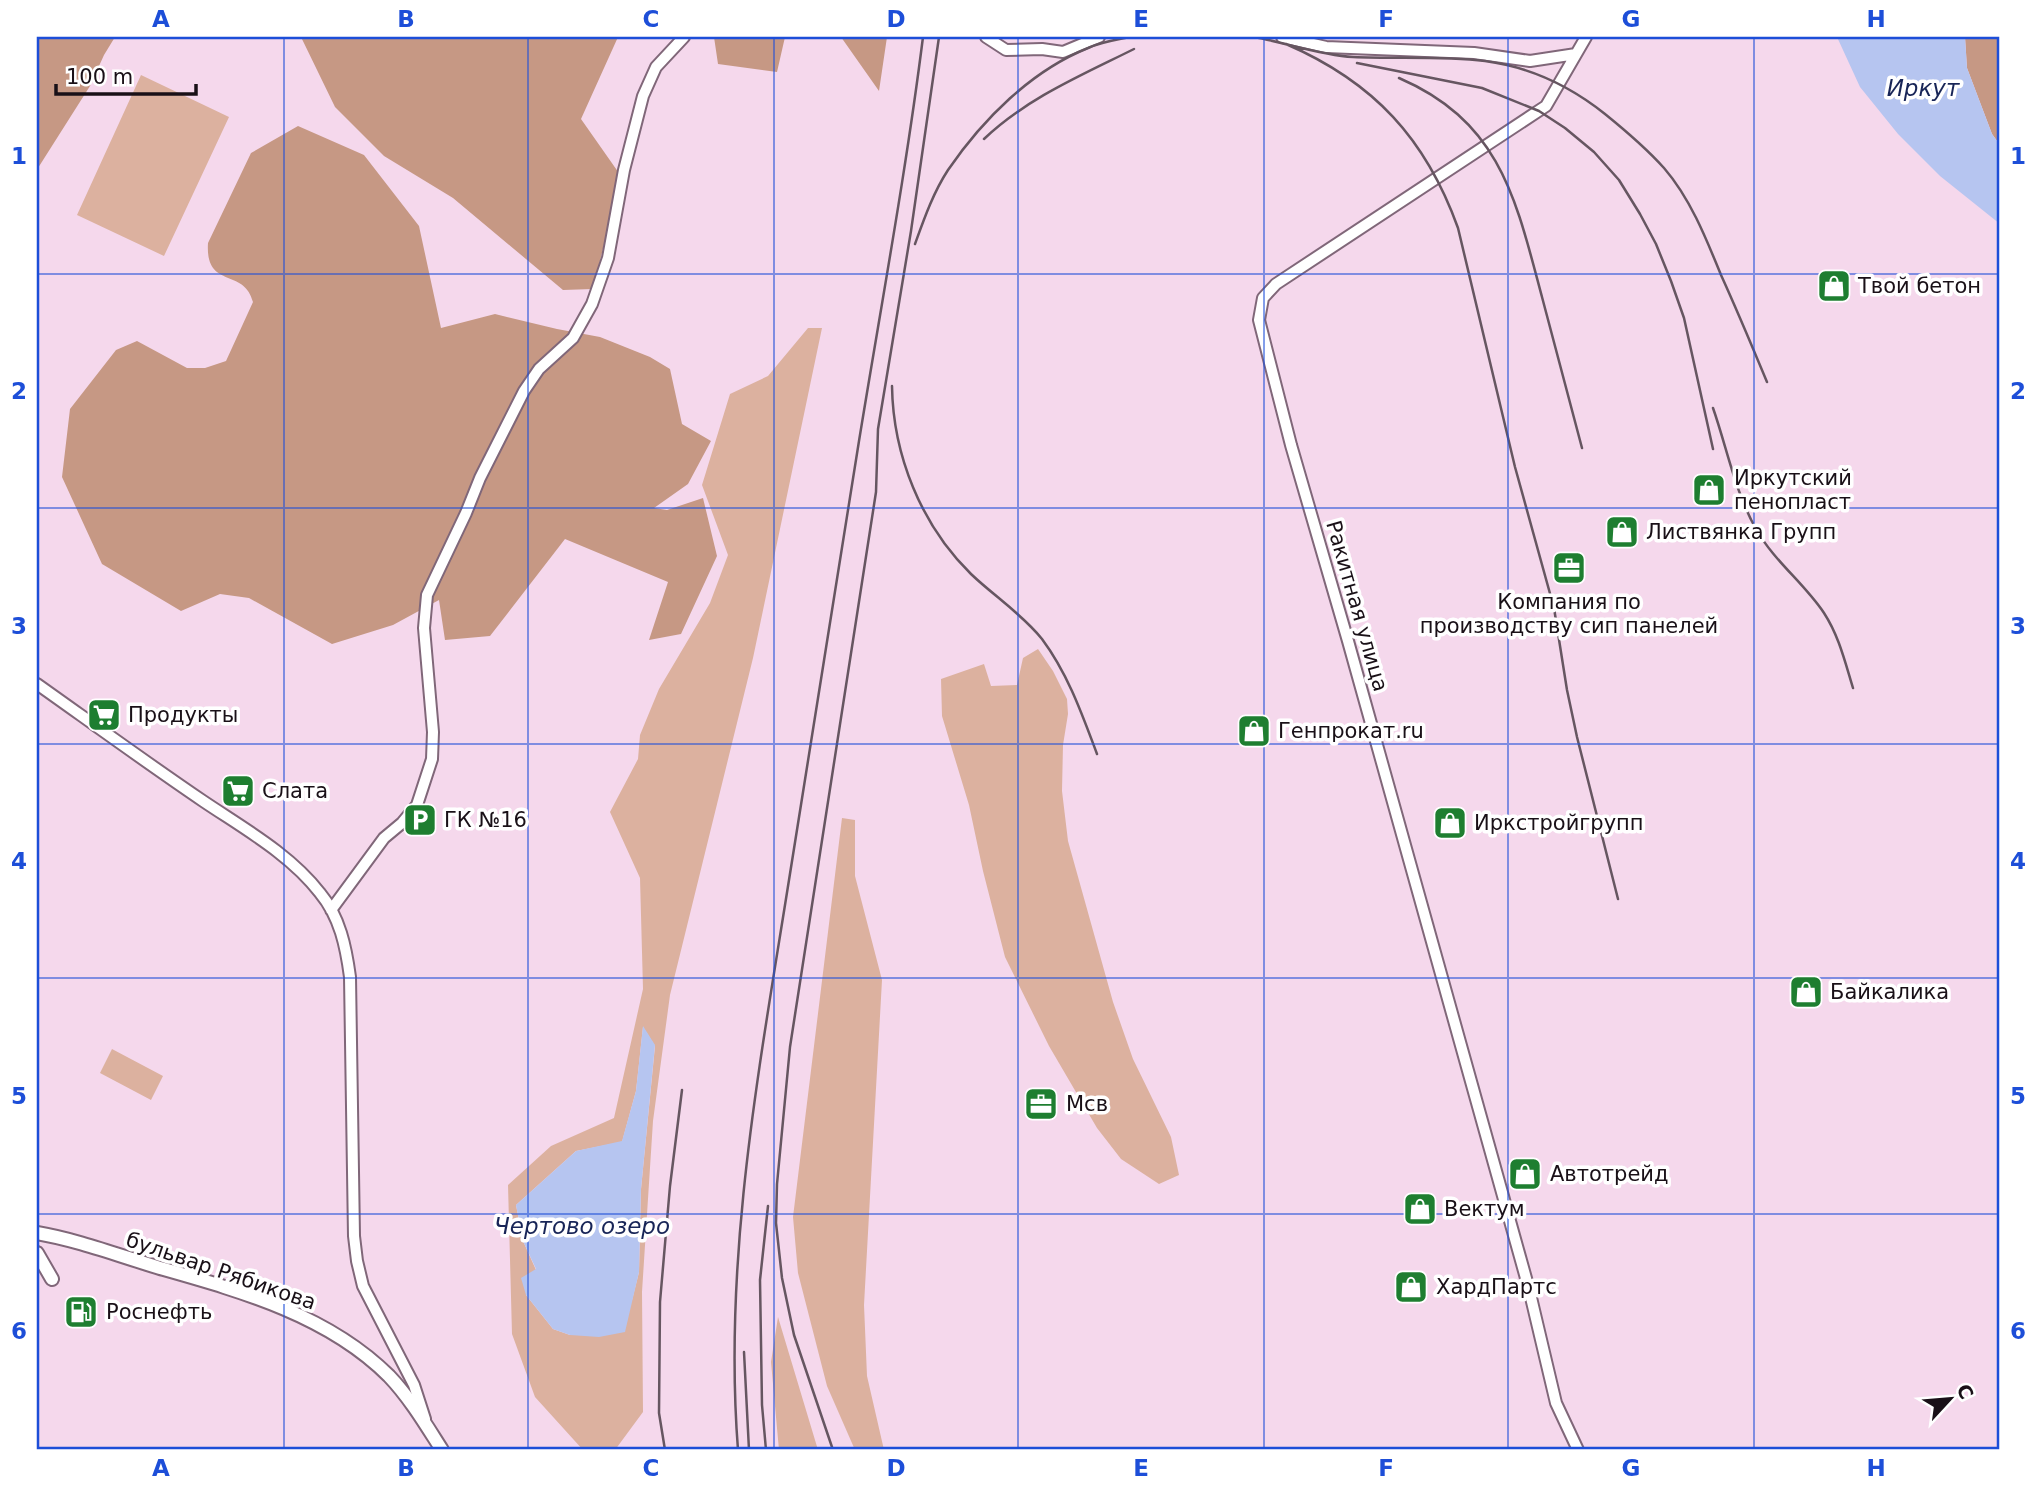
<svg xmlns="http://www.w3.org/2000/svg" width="2037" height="1487" font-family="'DejaVu Sans',sans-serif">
<rect width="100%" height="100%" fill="#f5d8ec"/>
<path fill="#dcb19f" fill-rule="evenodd" d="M141,75l88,42 -65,139 -87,-41z
M808,328h14l-69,330 -83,337 -17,126 -11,171 1,120 -28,38h-32l-48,-53 -23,-63 -4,-149 43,-39 63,-28 29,-129 -3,-111 -30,-66 28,-53 2,-24 19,-46 51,-86 18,-48 -26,-70 28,-91 38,-18zM643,1027l12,19 -14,143 -2,83 -7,28 -62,35 -17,-6 -27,-34 10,-25 -13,-29 -7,-36 60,-54 46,-9 14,-51z
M1038,649l15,22 14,28 1,15 -5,31 -1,46 6,50 45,161 20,57 38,78 8,38 -20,9 -38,-25 -24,-31 -48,-82 -44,-89 -22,-86 -14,-66 -27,-89 -1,-37 43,-15 7,22 26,-1 6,-27z
M842,818l13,2v56l27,104 -18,325 3,71 17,74h-29l-28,-64 -29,-113 -5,-56z
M112,1049l51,27 -12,24 -51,-27z
M778,1317l40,133h-39l-8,-88z"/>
<path fill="#c69884" d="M37,37h78l-11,18 -14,31 -52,82 -1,15z
M301,37h317l-37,82 40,57 -28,113 -30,1 -110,-92 -69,-42 -49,-49z
M714,37h71l-8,35 -59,-8z
M841,37h46l-8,54z
M1965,37h35v108l-8,-11 -25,-66z
M298,126l66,29 55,71 22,102 54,-14 62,15 43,8 50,20 20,12 12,55 29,17 -23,43 -34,24 13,2 36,-12 14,58 -36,78 -32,6 19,-58 -103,-43 -75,97 -45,4 -6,-40 -46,25 -61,19 -83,-46 -29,-4 -39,17 -79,-47 -40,-87 8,-68 46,-59 21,-9 50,27h18l21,-7 27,-59c-9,-35 -48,-12 -45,-59l43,-90z"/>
<path fill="#b6c5f0" d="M1837,37h128l2,31 25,66 8,11v79l-60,-48 -42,-42 -38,-47z
M643,1026l12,19 -14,144 -2,83 -14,60 -26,5 -29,-2 -17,-6 -27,-34 -5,-17 15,-9 -13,-28 -7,-36 60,-54 46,-10 14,-50z"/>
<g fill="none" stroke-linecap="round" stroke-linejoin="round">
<defs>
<path id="minor" d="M986,37l20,13 36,-1 21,3 36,-15
M1282,37l44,10 148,6 56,8 46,-7
M37,684c55,39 110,79 166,117 40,27 87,53 117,92 20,24 26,54 30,84l4,259 3,25 6,25 51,99 11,34
M331,910l53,-72 18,-15 15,-18 15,-46 1,-27 -9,-104 3,-33 39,-82 14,-35 44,-87 15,-22 34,-31 19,-34 16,-46 16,-88 19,-74 13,-29 28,-30
M1578,1450l-22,-47 -27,-114 -181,-648 -57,-196 -32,-125 4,-22 13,-14 270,-178 40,-69"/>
<path id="major" d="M37,1233c41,7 83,23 123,35 81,23 168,47 229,108 21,22 37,49 53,74
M37,1253l15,26"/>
</defs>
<use href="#minor" stroke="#806779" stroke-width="14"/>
<use href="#major" stroke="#806779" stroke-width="16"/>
<use href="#minor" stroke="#fff" stroke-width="10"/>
<use href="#major" stroke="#fff" stroke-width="12"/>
<path stroke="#665661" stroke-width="2.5" d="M1254,37c33,6 66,18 99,20 44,2 88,-1 132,4 45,6 85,25 120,53 21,17 41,34 59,54 26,30 42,70 57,107 16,35 31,71 46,107
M1286,44c88,38 140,95 172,184l57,239 39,141 13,82 10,47 41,162
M1357,63l125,25 57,23 26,17 29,24 25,28 21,34 16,30 15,37 13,37 29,131
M1399,78c102,44 117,122 143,219 13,50 27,101 40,151
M984,139c43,-41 98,-64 150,-90
M915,244c9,-25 18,-51 33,-74 35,-51 83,-99 140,-122 13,-6 28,-8 42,-11
M892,386c1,69 29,139 79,188 23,22 51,40 71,65 26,35 40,75 55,115
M1713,408c14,40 22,84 43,121 18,32 48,54 68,84 15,23 21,49 29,75
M744,1352l5,98
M665,1450l-6,-37 1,-111 10,-116 12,-96
M738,1450c-15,-191 21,-381 51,-570 24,-146 46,-293 70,-439 22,-135 47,-269 64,-404
M766,1450l-4,-45 -2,-125 8,-74
M833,1450l-39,-115 -12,-57 -6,-55 1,-39 13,-137 86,-555 2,-63 33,-198 28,-194"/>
</g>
<path fill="none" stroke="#1d4ed8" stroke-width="2" stroke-opacity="0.55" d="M284,37v1413M528,37v1413M774,37v1413M1018,37v1413M1264,37v1413M1508,37v1413M1754,37v1413M37,274h1963M37,508h1963M37,744h1963M37,978h1963M37,1214h1963"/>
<defs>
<symbol id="shop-square" viewBox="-11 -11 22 22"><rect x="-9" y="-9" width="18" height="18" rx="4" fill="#1e7e30" stroke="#fff"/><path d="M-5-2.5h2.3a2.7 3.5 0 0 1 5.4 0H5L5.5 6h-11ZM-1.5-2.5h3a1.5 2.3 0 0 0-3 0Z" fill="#fff"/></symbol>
<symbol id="office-square" viewBox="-11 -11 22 22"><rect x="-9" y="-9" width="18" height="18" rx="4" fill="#1e7e30" stroke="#fff"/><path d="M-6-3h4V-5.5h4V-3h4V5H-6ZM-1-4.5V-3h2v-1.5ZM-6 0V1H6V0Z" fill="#fff"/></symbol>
<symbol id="supermarket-square" viewBox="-11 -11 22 22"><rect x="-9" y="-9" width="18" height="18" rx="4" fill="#1e7e30" stroke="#fff"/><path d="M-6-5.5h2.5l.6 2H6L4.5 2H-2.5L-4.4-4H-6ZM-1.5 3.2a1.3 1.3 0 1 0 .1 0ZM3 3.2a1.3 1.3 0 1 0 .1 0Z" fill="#fff"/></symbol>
<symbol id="parking-square" viewBox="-11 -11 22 22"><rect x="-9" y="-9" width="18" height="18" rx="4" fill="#1e7e30" stroke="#fff"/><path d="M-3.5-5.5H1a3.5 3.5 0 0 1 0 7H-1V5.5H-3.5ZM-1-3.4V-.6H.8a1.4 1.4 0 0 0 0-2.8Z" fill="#fff"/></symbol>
<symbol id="fuel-square" viewBox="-11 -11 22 22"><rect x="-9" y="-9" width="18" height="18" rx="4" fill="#1e7e30" stroke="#fff"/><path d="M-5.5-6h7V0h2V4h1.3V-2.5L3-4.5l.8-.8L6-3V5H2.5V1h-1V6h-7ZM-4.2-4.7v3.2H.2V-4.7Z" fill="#fff"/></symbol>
</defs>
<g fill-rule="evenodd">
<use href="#shop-square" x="1815" y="267" width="38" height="38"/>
<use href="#shop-square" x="1690" y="471" width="38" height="38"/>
<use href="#shop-square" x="1603" y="513" width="38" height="38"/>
<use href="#office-square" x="1550" y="549" width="38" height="38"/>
<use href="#supermarket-square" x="85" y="696" width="38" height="38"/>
<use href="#shop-square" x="1235" y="712" width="38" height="38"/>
<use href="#supermarket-square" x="219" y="772" width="38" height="38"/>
<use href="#parking-square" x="401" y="801" width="38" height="38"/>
<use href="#shop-square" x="1431" y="804" width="38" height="38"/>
<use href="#shop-square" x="1787" y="973" width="38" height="38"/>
<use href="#office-square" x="1022" y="1085" width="38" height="38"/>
<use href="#shop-square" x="1506" y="1155" width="38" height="38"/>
<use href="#shop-square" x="1401" y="1190" width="38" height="38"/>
<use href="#shop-square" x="1392" y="1268" width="38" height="38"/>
<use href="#fuel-square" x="62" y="1293" width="38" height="38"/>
</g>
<g text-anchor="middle" stroke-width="7" stroke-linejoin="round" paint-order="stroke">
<g font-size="21" fill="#191017" stroke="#fff" text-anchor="start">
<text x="1858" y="293">Твой бетон</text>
<text x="1734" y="485">Иркутский<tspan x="1734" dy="24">пенопласт</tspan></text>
<text x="1646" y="539">Листвянка Групп</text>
<text x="1569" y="609" text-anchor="middle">Компания по<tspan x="1569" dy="24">производству сип панелей</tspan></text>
<text x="128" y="722">Продукты</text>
<text x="1278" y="738">Генпрокат.ru</text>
<text x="262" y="798">Слата</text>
<text x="444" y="827">ГК №16</text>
<text x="1474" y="830">Иркстройгрупп</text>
<text x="1830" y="999">Байкалика</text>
<text x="1066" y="1111">Мсв</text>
<text x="1550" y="1181">Автотрейд</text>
<text x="1444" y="1216">Вектум</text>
<text x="1436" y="1294">ХардПартс</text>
<text x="106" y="1319">Роснефть</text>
</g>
<g font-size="21" fill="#191017" stroke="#fff">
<text transform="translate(1357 606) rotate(74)" y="7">Ракитная улица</text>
<text transform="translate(221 1271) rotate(19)" y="7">бульвар Рябикова</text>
</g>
<g font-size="23" font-style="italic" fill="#182557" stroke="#fff">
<text x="1923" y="96">Иркут</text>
<text x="582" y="1234">Чертово озеро</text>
</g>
</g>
<rect width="2037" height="1487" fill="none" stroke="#ffffff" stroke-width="77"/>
<g transform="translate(1950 1399) rotate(64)" stroke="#ffffff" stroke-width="5" paint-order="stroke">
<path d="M0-5L12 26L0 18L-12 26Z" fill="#191017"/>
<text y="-10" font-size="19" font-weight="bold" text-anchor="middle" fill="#191017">С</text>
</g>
<path d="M56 84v10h140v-10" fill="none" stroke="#191017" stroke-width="3.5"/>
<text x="66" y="84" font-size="21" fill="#191017" stroke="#ffffff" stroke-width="5" paint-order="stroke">100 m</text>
<rect x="38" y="38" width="1960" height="1410" fill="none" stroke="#1d4ed8" stroke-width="2.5"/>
<g font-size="23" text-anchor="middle" font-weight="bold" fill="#1d4ed8">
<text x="161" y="27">A</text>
<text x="406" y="27">B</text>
<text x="651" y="27">C</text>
<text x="896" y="27">D</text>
<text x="1141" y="27">E</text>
<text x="1386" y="27">F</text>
<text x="1631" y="27">G</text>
<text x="1876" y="27">H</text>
<text x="19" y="164">1</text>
<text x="2018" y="164">1</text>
<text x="19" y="399">2</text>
<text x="2018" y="399">2</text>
<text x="19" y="634">3</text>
<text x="2018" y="634">3</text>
<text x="19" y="869">4</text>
<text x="2018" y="869">4</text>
<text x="19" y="1104">5</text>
<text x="2018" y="1104">5</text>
<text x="19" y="1339">6</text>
<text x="2018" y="1339">6</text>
<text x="161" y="1476">A</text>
<text x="406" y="1476">B</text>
<text x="651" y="1476">C</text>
<text x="896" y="1476">D</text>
<text x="1141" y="1476">E</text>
<text x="1386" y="1476">F</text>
<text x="1631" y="1476">G</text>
<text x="1876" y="1476">H</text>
</g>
</svg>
